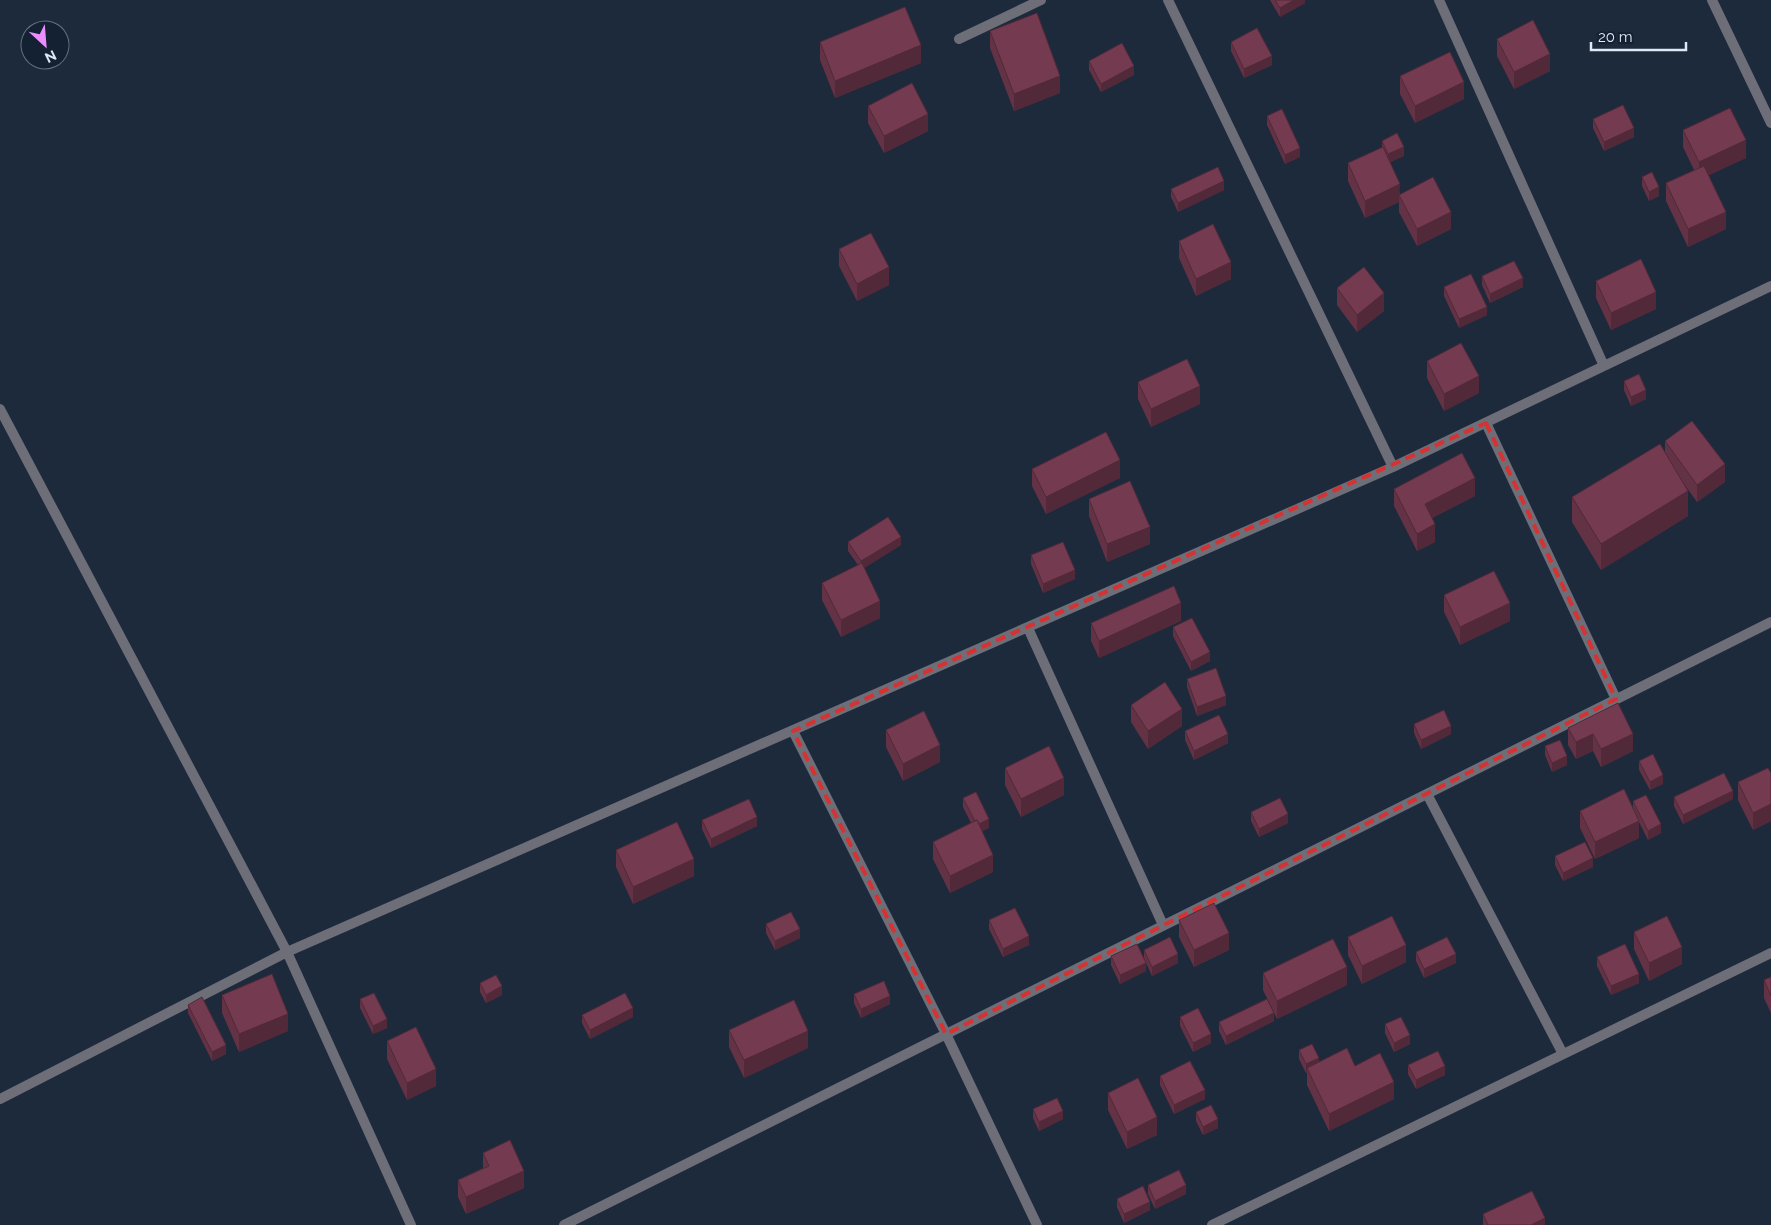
<svg xmlns="http://www.w3.org/2000/svg" width="1771" height="1225" font-family="Raleway,sans-serif">
<rect width="100%" height="100%" fill="#1d2a3c"/>
<g fill="none" stroke-linecap="round" stroke-linejoin="round">
<path stroke="#6e6e79" stroke-width="10" d="M1168,0l225,467
M1439,0l165,366
M1712,0l59,123
M959,39l82,-39
M0,409l287,543 124,273
M1486,423l130,276
M1028,628l135,297
M793,731l153,303 91,191
M1427,794l136,260
M0,1099l287,-147 1106,-485 378,-181
M564,1225l1207,-603
M1212,1225l559,-272"/>
</g>
<path fill="#643245" d="M1270,0h35v3l-25,14z
M990,31l70,62 -46,18 -24,-63z
M1497,39l53,32 -36,18 -17,-33z
M820,42l101,21 -86,35 -15,-38z
M1231,42l41,23 -28,13 -13,-27z
M1089,61l45,14 -33,17 -12,-22z
M1400,76l64,23 -49,24 -15,-29z
M868,106l60,25 -44,22 -16,-30z
M1267,116l33,41 -15,7 -18,-39z
M1593,119l41,18 -30,14 -11,-23z
M1683,130l63,28 -37,17 17,54 -38,18 -22,-46v-18l28,-13 -11,-23z
M1382,141l22,15 -14,6 10,32 51,35 -34,17 -18,-34v-10l-34,16 -17,-37v-18l34,-15z
M1642,177l17,19 -10,5 -7,-15z
M1171,189l53,1 -46,22 -7,-15z
M1179,241l52,38 -35,17 -17,-38z
M839,249l50,36 -32,16 -18,-35z
M1482,276l41,11 -33,16 -8,-18z
M1596,281l60,28 -45,21 -15,-32z
M1444,287l43,28 -28,13 -15,-32z
M1337,288l47,23 -27,21 -20,-27z
M1427,361l52,32 -35,18 -17,-33z
M1624,381l22,18 -15,7 -7,-16z
M1138,382l62,22 -49,23 -13,-28z
M1665,441l60,41 -28,20 -13,-18 4,32 -87,54 -29,-48v-25l93,-45z
M1032,469l88,9 -74,36 -14,-28z
M1394,489l81,7 -43,22 3,24 -18,9 -23,-45z
M1089,499l61,45 -43,18 -18,-46z
M848,542l53,3 -37,23 16,50 -39,19 -19,-37v-17l36,-18 -10,-14z
M1031,555l44,24 -32,14 -12,-29z
M1444,595l66,26 -50,24 -16,-33z
M1181,621l-82,37 -8,-17v-18z
M1173,627l37,34 -19,10 -18,-35z
M1187,679l39,26 -29,11 -10,-29z
M1618,703l15,48 -32,16 -8,-16 -17,8 -8,-14v-17z
M1131,705l51,21 -34,23 -17,-27z
M1414,724l37,10 -30,15 -7,-16z
M886,730l54,32 -37,19 -17,-34z
M1185,731l43,12 -34,17 -9,-20z
M1545,746l22,19 -15,7 -7,-17z
M1639,761l24,23 -13,6 -11,-20z
M1005,768l59,27 -43,22 -16,-32z
M1771,773v48l-18,9 -15,-30v-18z
M1674,797l59,2 -50,25 -9,-18z
M963,798l26,30 -7,3 11,41 -43,21 -17,-34v-17l38,-19 -8,-16z
M1633,801l28,32 -13,7 -9,-18v16l-44,21 -15,-31v-17l53,-3z
M1251,812l37,11 -29,14 -8,-16z
M702,820l55,6 -46,22 -9,-19z
M616,850l78,26 -61,28 -17,-37z
M1555,856l38,11 -30,14 -8,-16z
M989,920l40,25 -26,12 -14,-28z
M1179,920l50,30 -35,17 -15,-30z
M766,924l34,14 -25,12 -9,-17z
M1634,932l48,32 -33,17 -15,-32z
M1348,937l58,25 -44,22 -14,-29z
M1144,950l34,13 -26,13 -6,-13v8l-26,13 -9,-19v-9l33,2z
M1416,952l40,11 -32,15 -8,-17z
M1597,957l42,26 -28,12 -14,-29z
M1263,973l84,12 -70,34 -14,-29z
M1771,977v36l-7,-15v-18z
M480,983l22,12 -16,8 -6,-11z
M854,994l36,10 -29,14 -7,-15z
M222,995l66,36 -49,21 -17,-39z
M360,999l27,29 -14,6 -13,-26z
M188,1005l38,49 -14,7 -24,-48z
M582,1015l51,2 -43,22 -8,-16z
M1180,1017l31,26 -18,9 -13,-26z
M1274,1021l-48,24 -7,-14v-9z
M1385,1024l25,20 -16,8 -9,-19z
M729,1030l79,18 -64,30 -15,-31z
M387,1041l49,45 -29,14 -20,-41z
M1299,1050l20,12 36,4 39,33 -65,32 -22,-46v-13l-1,1 -7,-14z
M1408,1065l37,10 -29,14 -8,-15z
M1160,1076l45,23 -31,15 -14,-29z
M1108,1093l49,42 -30,14 -19,-39z
M1033,1109l30,10 -24,12 -6,-13z
M1196,1112l22,16 -15,7 -7,-14z
M483,1153l41,35 -58,26 -8,-17v-17l25,-12z
M1148,1185l38,9 -31,15 -7,-15z
M1117,1199l33,11 -26,13 -7,-16z
M1483,1214l62,11h-62z"/>
<path fill="#512938" d="M1294,0h11v3l-25,14v-9z
M921,45v18l-86,35v-17z
M1550,54v17l-36,18v-17z
M1272,56v9l-28,13v-9z
M1134,66v9l-33,17v-8z
M1060,76v17l-46,18v-17z
M1464,82v17l-49,24v-17z
M928,114v17l-44,22v-17z
M1634,128v9l-30,14v-9z
M1746,140v18l-47,22v-18z
M1404,147v9l-16,7v-9z
M1300,148v9l-15,7v-9z
M1224,181v9l-46,22v-9z
M1400,184l-1,18 -34,16v-17z
M1659,187v9l-10,5v-9z
M1451,212v17l-34,17v-17z
M1726,212v17l-38,18v-18z
M1231,262v17l-35,17v-17z
M889,267v18l-32,16v-17z
M1523,278v9l-33,16v-9z
M1656,292v17l-45,21v-17z
M1384,293v18l-27,21v-17z
M1487,307v8l-28,13v-9z
M1479,376v17l-35,18v-17z
M1200,386v18l-49,23v-18z
M1646,390v9l-15,7v-9z
M1120,460v18l-74,36v-17z
M1725,464v18l-28,20v-17z
M1475,478v18l-50,25v-17z
M1688,491v25l-87,54v-26z
M1435,524v18l-18,9v-17z
M1150,527v17l-43,18v-18z
M901,537v8l-40,25v-9z
M1075,570v9l-32,14v-9z
M880,601v17l-39,19v-17z
M1181,603v18l-82,37v-17z
M1510,603v18l-50,24v-18z
M1210,652v9l-19,10v-9z
M1226,696v9l-29,11v-9z
M1182,709v17l-34,23v-18z
M1451,726v8l-30,15v-9z
M1228,734v9l-34,17v-9z
M1593,734v17l-17,8v-17z
M1633,734v17l-32,16v-18z
M940,745v17l-37,19v-17z
M1567,756v9l-15,7v-9z
M1663,775v9l-13,6v-8z
M1064,778v17l-43,22v-18z
M1733,791v8l-50,25v-9z
M1771,804v17l-18,9v-17z
M1288,814v9l-29,14v-8z
M757,817v9l-46,22v-9z
M989,819v9l-12,6v-9z
M1639,821v17l-44,21v-17z
M1661,824v9l-13,7v-9z
M993,855v17l-43,21v-17z
M1593,858v9l-30,14v-8z
M694,859v17l-61,28v-17z
M800,929v9l-25,12v-9z
M1229,933v17l-35,17v-17z
M1029,936v9l-26,12v-8z
M1406,945v17l-44,22v-18z
M1682,947v17l-33,17v-18z
M1178,954v9l-26,13v-9z
M1456,954v9l-32,15v-9z
M1146,963v8l-26,13v-9z
M1347,967v18l-70,34v-18z
M1639,974v9l-28,12v-9z
M502,986v9l-16,8v-8z
M890,996v8l-29,14v-9z
M633,1008v9l-43,22v-9z
M1274,1013v8l-48,24v-9z
M288,1014v17l-49,21v-18z
M387,1019v9l-14,6v-8z
M808,1031v17l-64,30v-18z
M1211,1034v9l-18,9v-9z
M1410,1035v9l-16,8v-9z
M226,1045v9l-14,7v-9z
M1319,1058v8l-12,2v4l-1,1v-9z
M1445,1066v9l-29,14v-9z
M436,1069v17l-29,14v-17z
M1394,1082v17l-65,32v-17z
M1205,1090v9l-31,15v-9z
M1063,1111v8l-24,12v-9z
M1157,1117v18l-30,14v-17z
M1218,1119v9l-15,7v-8z
M524,1171v17l-58,26v-17z
M1186,1185v9l-31,15v-8z
M1150,1202v8l-26,13v-9z
M1545,1218v7h-14z"/>
<path fill="#743a50" stroke="#512938" d="M1275,0h19l-14,8z
M905,7l16,38 -86,36 -15,-39z
M1037,13l23,63 -46,18 -24,-63z
M1533,20l17,34 -36,18 -17,-33z
M1257,28l15,28 -28,13 -13,-27z
M1122,43l12,23 -33,18 -12,-23z
M1450,52l14,30 -49,24 -15,-30z
M912,83l16,31 -44,22 -16,-30z
M1623,105l11,23 -30,14 -11,-23z
M1730,108l16,32 -47,22 -16,-32z
M1282,109l18,39 -15,7 -18,-39z
M1397,133l7,14 -16,7 -6,-13z
M1383,147l17,37 -35,17 -17,-38z
M1704,166l22,46 -38,17 -22,-46z
M1218,167l6,14 -46,22 -7,-14z
M1652,172l7,15 -10,5 -7,-15z
M1433,177l18,35 -34,17 -18,-34z
M1213,224l18,38 -35,17 -17,-38z
M871,233l18,34 -32,17 -18,-35z
M1641,259l15,33 -45,21 -15,-32z
M1514,261l9,17 -33,16 -8,-18z
M1364,267l20,26 -27,22 -20,-27z
M1471,274l16,33 -28,12 -15,-32z
M1461,343l18,33 -35,18 -17,-33z
M1187,359l13,27 -49,23 -13,-27z
M1639,374l7,16 -15,7 -7,-16z
M1692,421l33,43 -28,21 -32,-44z
M1106,432l14,28 -74,37 -14,-28z
M1660,444l28,47 -87,53 -29,-47z
M1462,453l13,25 -50,26 10,20 -18,10 -23,-45z
M1130,481l20,46 -43,17 -18,-45z
M888,517l13,20 -40,24 -13,-19z
M1063,542l12,28 -32,14 -12,-29z
M862,563l18,38 -39,19 -19,-37z
M1494,571l16,32 -50,24 -16,-32z
M1174,586l7,17 -82,38 -8,-18z
M1192,618l18,34 -19,10 -18,-35z
M1216,668l10,28 -29,11 -10,-28z
M1165,682l17,27 -34,22 -17,-26z
M1618,703l15,31 -32,15 -8,-15 -17,8 -8,-14z
M1444,710l7,16 -30,14 -7,-16z
M924,711l16,34 -37,19 -17,-34z
M1219,715l9,19 -34,17 -9,-20z
M1560,740l7,16 -15,7 -7,-17z
M1049,746l15,32 -43,21 -16,-31z
M1653,754l10,21 -13,7 -11,-21z
M1768,768l3,5v31l-18,9 -15,-31z
M1724,773l9,18 -50,24 -9,-18z
M1624,789l15,32 -44,21 -15,-31z
M976,792l13,27 -10,5 -2,-4 -2,1 -12,-23z
M1646,795l15,29 -13,7 -15,-30z
M1280,798l8,16 -29,15 -8,-17z
M749,799l8,18 -46,22 -9,-19z
M977,820l16,35 -43,21 -17,-34z
M677,822l17,37 -61,28 -17,-37z
M1585,842l8,16 -30,15 -8,-17z
M1214,903l15,30 -35,17 -15,-30z
M1015,908l14,28 -26,13 -14,-29z
M791,912l9,17 -25,12 -9,-17z
M1392,916l14,29 -44,21 -14,-29z
M1667,916l15,31 -33,16 -15,-31z
M1170,937l8,17 -26,13 -8,-17z
M1447,937l9,17 -32,15 -8,-17z
M1333,939l14,28 -70,34 -14,-28z
M1137,944l9,19 -26,12 -9,-19z
M1625,944l14,30 -28,12 -14,-29z
M272,974l16,40 -49,20 -17,-39z
M496,975l6,11 -16,9 -6,-12z
M1771,977v19l-7,-16z
M884,981l6,15 -29,13 -7,-15z
M374,993l13,26 -14,7 -13,-27z
M625,993l8,15 -43,22 -8,-15z
M202,997l24,48 -14,7 -24,-47z
M1267,999l7,14 -48,23 -7,-14z
M794,1000l14,31 -64,29 -15,-30z
M1198,1008l13,26 -18,9 -13,-26z
M1401,1017l9,18 -16,8 -9,-19z
M416,1027l20,42 -29,14 -20,-42z
M1312,1044l7,14 -13,6 -7,-14z
M1347,1048l8,18 25,-13 14,29 -65,32 -22,-46z
M1438,1051l7,15 -29,14 -8,-15z
M1190,1061l15,29 -31,15 -14,-29z
M1138,1078l19,39 -30,15 -19,-39z
M1057,1098l6,13 -24,11 -6,-13z
M1211,1105l7,14 -15,8 -7,-15z
M510,1140l14,31 -58,26 -8,-17 31,-14 -6,-13z
M1179,1170l7,15 -31,16 -7,-16z
M1143,1186l7,16 -26,12 -7,-15z
M1532,1191l13,27 -14,7h-43l-5,-11z"/>
<path fill="none" stroke="#d63232" stroke-width="4" stroke-dasharray="10 6" stroke-linejoin="round" d="M1486,423l130,276 -670,335 -153,-303z"/>
<g transform="translate(45 45) rotate(154)"><circle r="24" fill="#132132" stroke="#657180"/>
<path d="M0-4L9 19L0 12L-9 19Z" fill="#ea8dfd"/>
<text y="-8" font-size="14" font-weight="bold" text-anchor="middle" fill="#dfe8f4">N</text>
</g>
<path d="M1591 42v8h95v-8" fill="none" stroke="#dfe8f4" stroke-width="2.5"/>
<text x="1598" y="42" font-size="15" fill="#dfe8f4" stroke="#132132" stroke-width="4" paint-order="stroke">20 m</text>
</svg>
